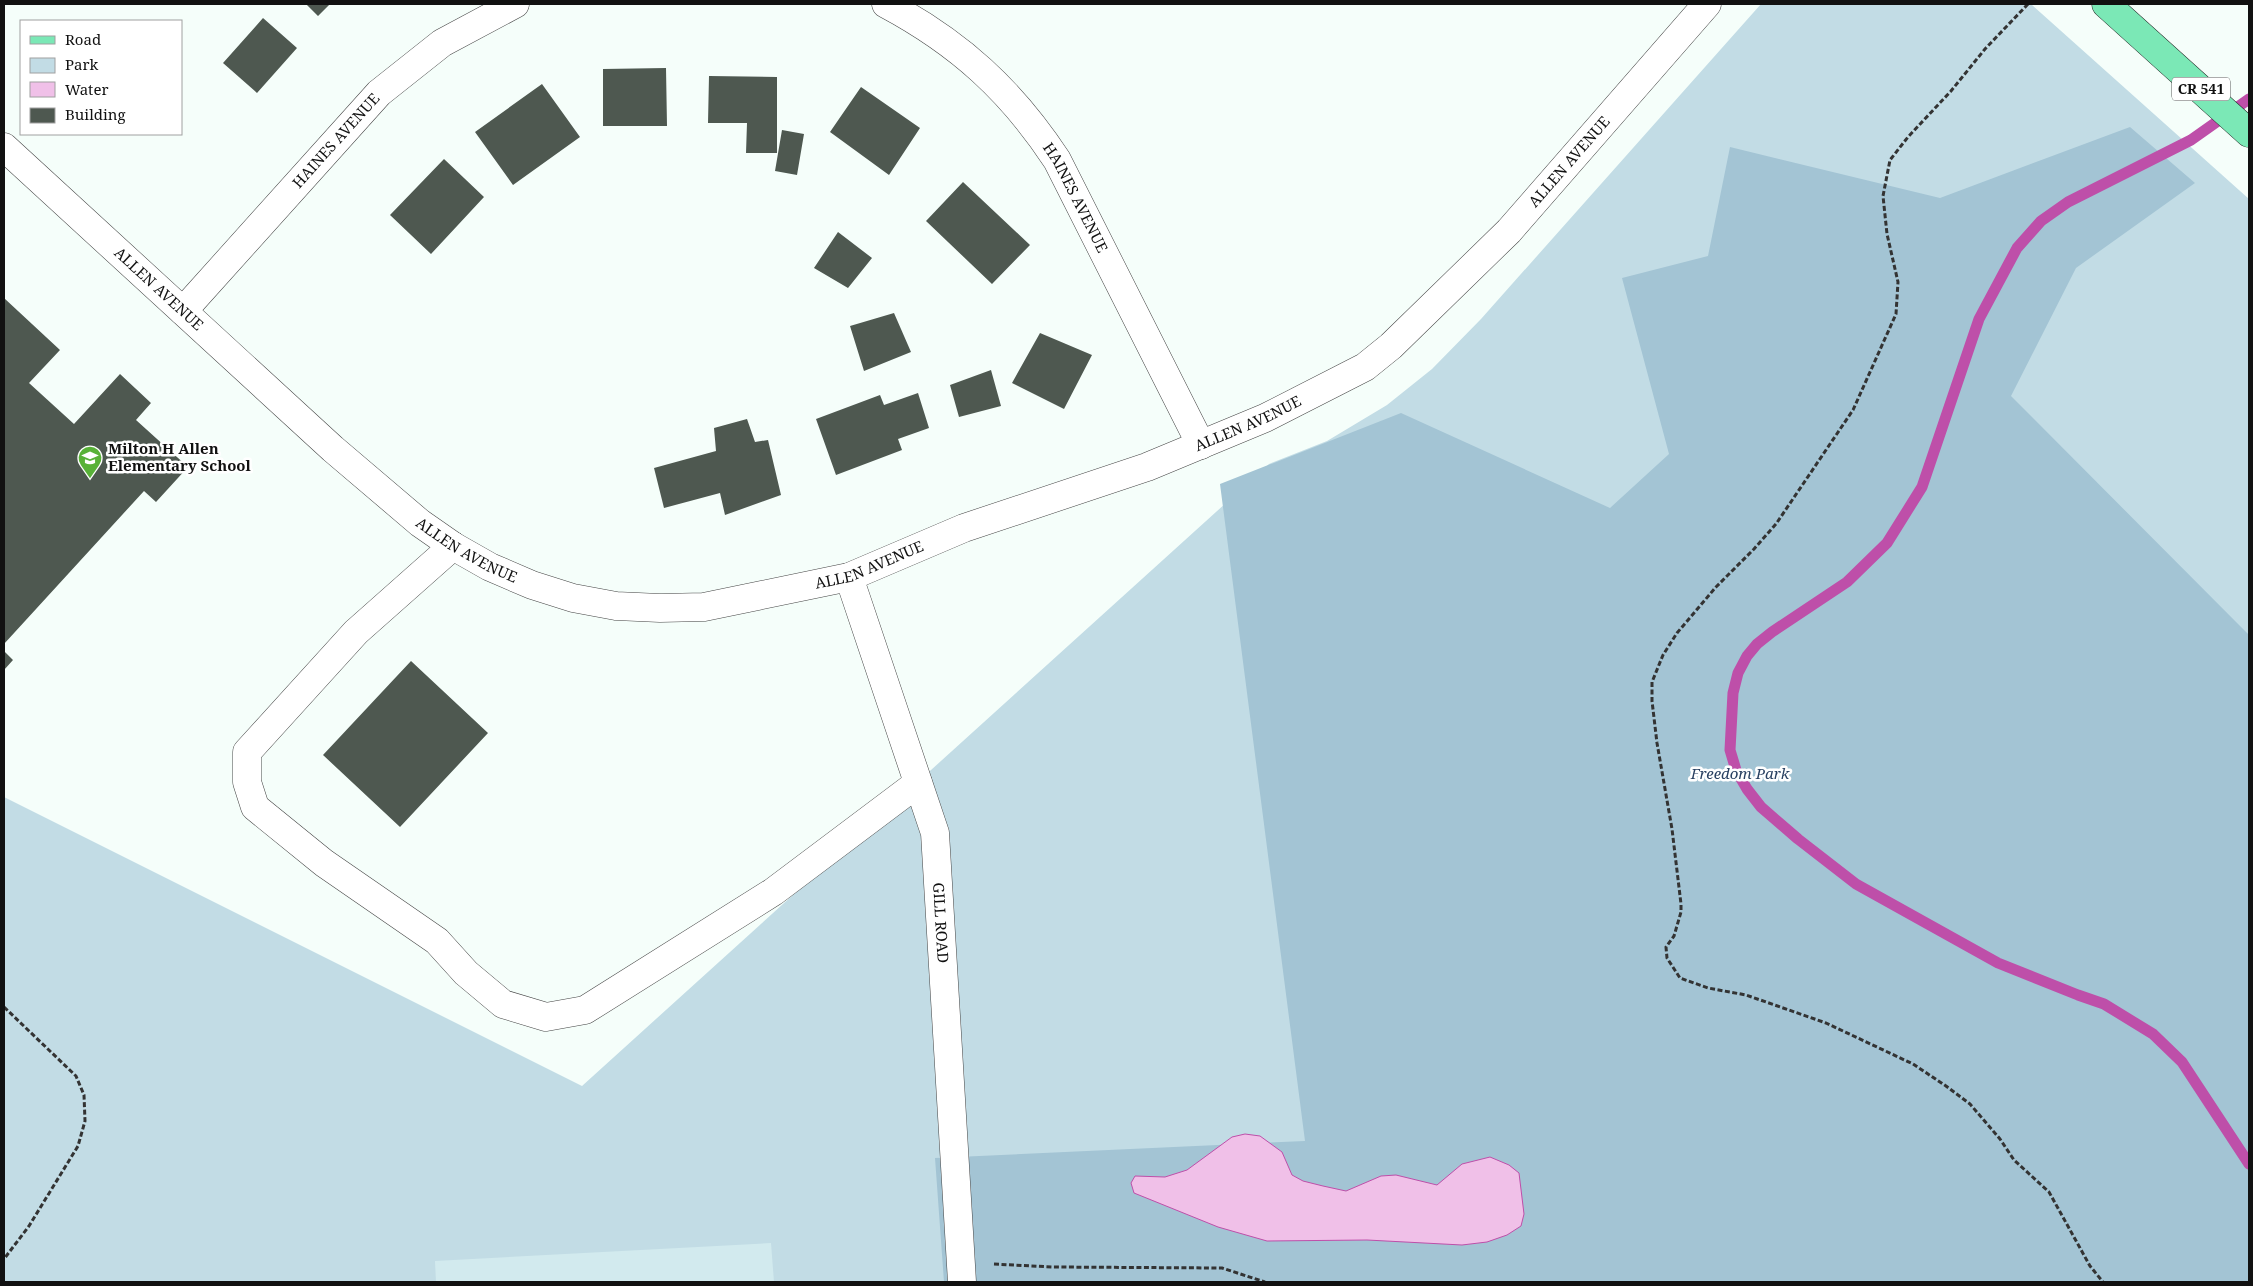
<svg xmlns="http://www.w3.org/2000/svg" width="2253" height="1286" font-family="'Noto Serif',serif">
<rect width="100%" height="100%" fill="#f5fefa"/>
<path fill="#c2dce5" d="M1761,4h270l218,195v1083h-2245v-485l578,289 687,-622 58,-23 60,-36 45,-36 49,-50z"/>
<path fill="#a3c4d4" d="M2130,127l65,56 -119,85 -65,128 238,239v647h-1305l-9,-124 370,-17 -85,-657 181,-71 209,95 59,-54 -47,-176 86,-22 22,-109 210,51z"/>
<path fill="#d2eaee" d="M771,1243l3,39h-338l-1,-21z"/>
<path fill="#f0c0e8" stroke="#be4fa9" d="M1245,1134l15,2 22,16 10,23 11,6 20,5 23,5 35,-15 15,-1 41,10 25,-21 28,-7 19,8 10,8 5,41 -3,12 -14,9 -20,7 -25,3 -95,-5 -100,1 -49,-14 -84,-34 -3,-10 4,-7 30,1 22,-7 45,-33z"/>
<g fill="none" stroke-linecap="round" stroke-linejoin="round">
<path stroke="#be4fa9" stroke-width="11" d="M2249,99l-58,41 -123,62 -27,19 -24,27 -38,71 -57,168 -35,56 -40,39 -75,50 -15,12 -10,12 -9,17 -5,20 -3,57 6,20 11,19 14,18 37,32 58,45 142,79 80,32 26,9 49,30 29,28 67,102"/>
</g>
<path fill="#4e5850" d="M306,4h24l-12,12z
M263,18l34,30 -40,45 -34,-30z
M666,68l1,58h-64v-57z
M709,76l68,1v76h-31l1,-30h-39z
M542,84l38,53 -67,48 -38,-53z
M861,87l59,41 -31,47 -59,-43z
M782,130l22,4 -7,41 -22,-4z
M444,159l40,38 -53,57 -41,-39z
M963,182l67,63 -38,39 -66,-63z
M838,232l34,26 -24,30 -34,-20z
M4,298l56,52 -31,33 45,41 46,-50 31,29 -15,17 52,47 -32,35 -12,-11 -140,153z
M894,313l17,39 -47,19 -14,-45z
M1040,333l52,22 -28,54 -52,-26z
M991,370l10,36 -42,11 -9,-32z
M918,393l11,35 -31,11 4,11 -66,25 -20,-56 64,-24 4,10z
M747,419l8,23 13,-2 13,55 -56,20 -5,-22 -56,15 -10,-40 62,-17 -2,-23z
M4,651l9,9 -9,10z
M411,661l77,72 -88,94 -77,-72z"/>
<g fill="none" stroke-linecap="round" stroke-linejoin="round">
<defs>
<g id="minor">
<path id="s1" d="M886,4c73,39 125,86 171,156l144,285"/>
<path id="s2" d="M4,147l329,302 87,74 33,23 37,21 42,18 41,13 43,8 44,2 44,-1 145,-30 115,-49 183,-61 118,-49 100,-51 26,-21 118,-115 198,-227"/>
<path id="s3" d="M183,311l196,-218 63,-50 73,-39"/>
<path d="M453,546l-97,86 -109,120v30l8,25 69,56 113,78 29,32 37,31 43,13 39,-7 188,-118 145,-109"/>
<path id="s4" d="M849,577l86,256 27,449"/>
</g>
<path id="major" d="M2106,4l143,129"/>
</defs>
<use href="#minor" stroke="#444" stroke-width="29"/>
<use href="#major" stroke="#222" stroke-width="29"/>
<path stroke="#333" stroke-width="3" stroke-dasharray="5 2.5" stroke-linecap="butt" d="M2028,4l-43,45 -34,42 -43,46 -18,23 -7,36 4,38 11,48 -2,32 -43,96 -77,114 -22,25 -38,38 -39,46 -14,22 -11,27v19l5,42 15,86 9,75v8l-7,24 -8,11 1,11 13,20 28,10 38,7 80,28 87,41 33,22 24,18 30,35 14,21 35,32 41,74 13,16
M4,1007l72,69 8,19 1,26 -7,25 -49,80 -25,33
M994,1264l59,3 169,1 43,14"/>
<use href="#minor" stroke="#fff" stroke-width="28"/>
<use href="#major" stroke="#7be8b6" stroke-width="28"/>
</g>
<defs>
<symbol id="school-pin" viewBox="-11 -11 22 30"><path d="M0 17L-7.5 6A9.5 9.5 0 1 1 7.5 6Z" fill="#58b138" stroke="#fff"/><path d="M0-5L7-2L0 1L-7-2ZM-4 1L0 2.5L4 1V4Q0 6-4 4Z" fill="#fff"/></symbol>
</defs>
<g fill-rule="evenodd">
<use href="#school-pin" x="76" y="444" width="28" height="38"/>
</g>
<g text-anchor="middle" stroke-width="5" stroke-linejoin="round" paint-order="stroke">
<rect fill="#fff" stroke="#585858" stroke-width="1" x="2172" y="77.5" width="58" height="23" rx="4"/>
<g font-size="14" font-weight="bold" fill="#111">
<text x="2201" y="94">CR 541</text>
</g>
<g font-size="15" fill="#111" stroke="#fff">
<text dy="5" stroke="none"><textPath href="#s3" startOffset="229">HAINES AVENUE</textPath></text>
<text dy="5" stroke="none"><textPath href="#s2" startOffset="1860">ALLEN AVENUE</textPath></text>
<text dy="5" stroke="none"><textPath href="#s1" startOffset="276">HAINES AVENUE</textPath></text>
<text dy="5" stroke="none"><textPath href="#s2" startOffset="210">ALLEN AVENUE</textPath></text>
<text dy="5" stroke="none"><textPath href="#s2" startOffset="1440">ALLEN AVENUE</textPath></text>
<text dy="5" stroke="none"><textPath href="#s2" startOffset="615">ALLEN AVENUE</textPath></text>
<text dy="5" stroke="none"><textPath href="#s2" startOffset="1035">ALLEN AVENUE</textPath></text>
<text dy="5" stroke="none"><textPath href="#s4" startOffset="360">GILL ROAD</textPath></text>
</g>
<g font-size="15" font-weight="bold" fill="#111" stroke="#fff" text-anchor="start">
<text x="108" y="454">Milton H Allen<tspan x="108" dy="17">Elementary School</tspan></text>
</g>
<g font-size="15" font-style="italic" fill="#284061" stroke="#fff">
<text x="1740" y="779">Freedom Park</text>
</g>
</g>
<rect width="2253" height="1286" fill="none" stroke="#111111" stroke-width="10"/>
<rect x="20" y="20" width="162" height="115" fill="#ffffff" stroke="#a0a0a0"/>
<rect x="30" y="36" width="25" height="8" fill="#7be8b6" stroke="#a0a0a0"/>
<text x="65" y="45" font-size="15" fill="#111111">Road</text>
<rect x="30" y="58" width="25" height="15" fill="#c2dce5" stroke="#a0a0a0"/>
<text x="65" y="70" font-size="15" fill="#111111">Park</text>
<rect x="30" y="82" width="25" height="15" fill="#f0c0e8" stroke="#a0a0a0"/>
<text x="65" y="95" font-size="15" fill="#111111">Water</text>
<rect x="30" y="108" width="25" height="15" fill="#4e5850" stroke="#a0a0a0"/>
<text x="65" y="120" font-size="15" fill="#111111">Building</text>
</svg>
